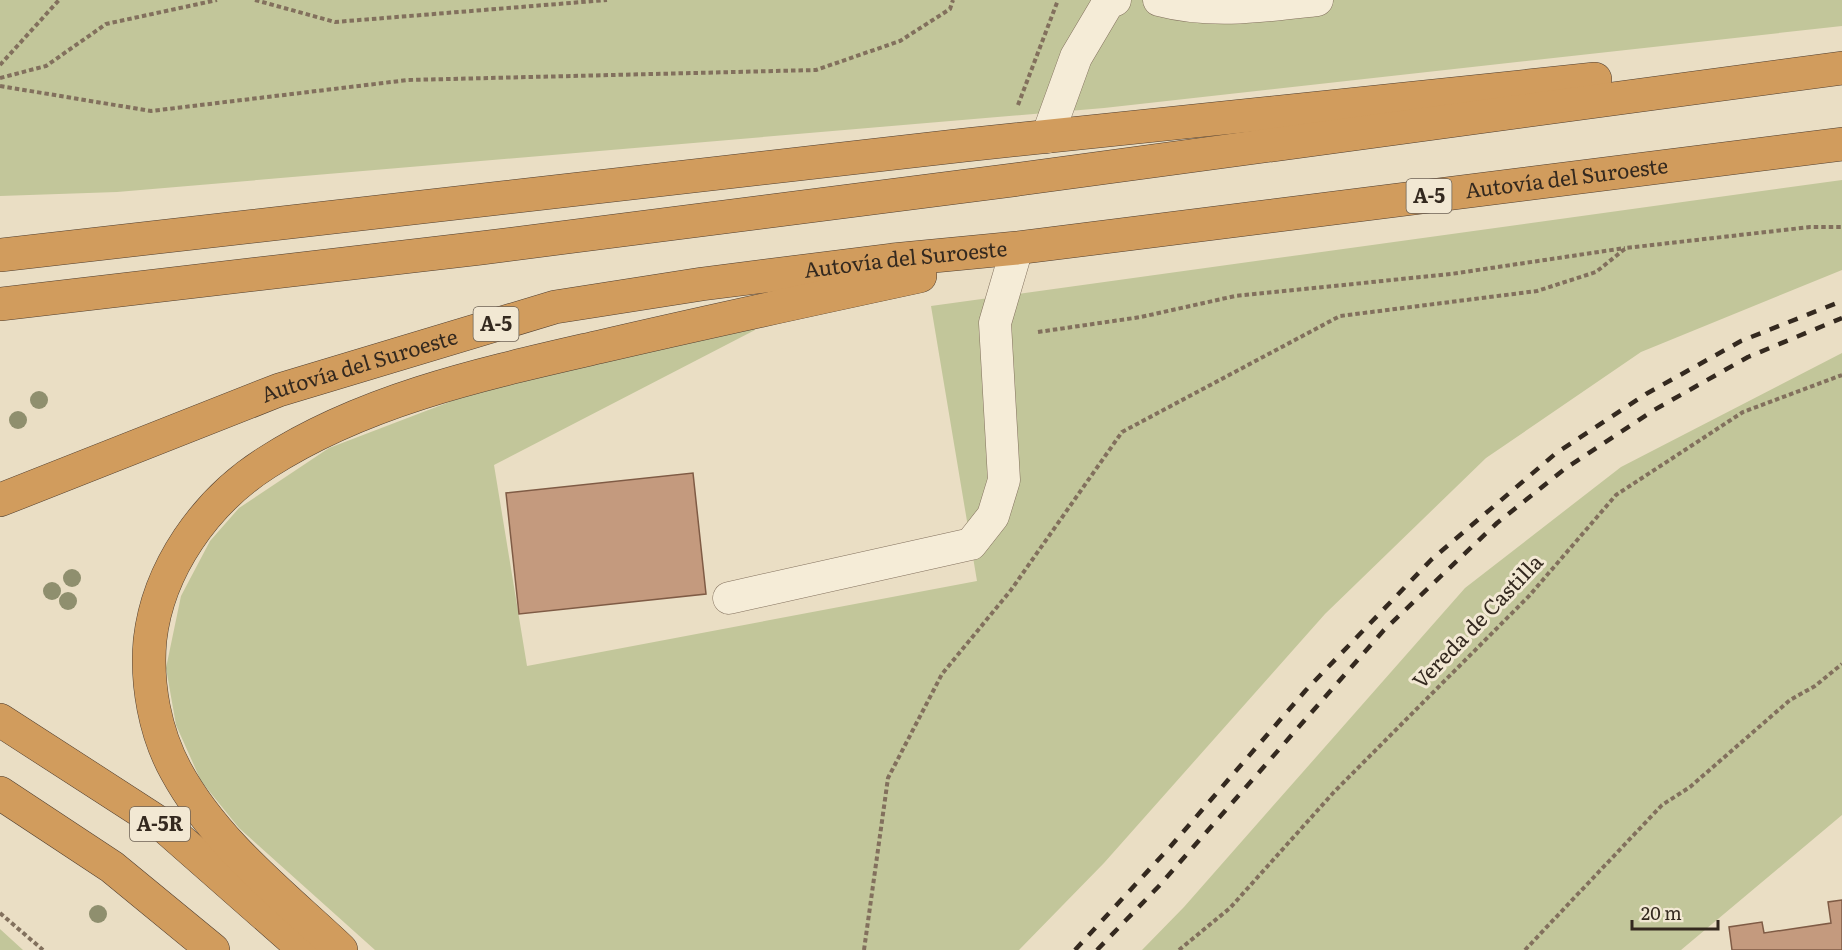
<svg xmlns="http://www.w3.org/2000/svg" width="1842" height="950" font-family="Literata,serif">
<rect width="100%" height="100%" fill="#eadec4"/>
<path fill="#c2c69a" d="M0,0h1842v26l-738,82 -987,84 -117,4z
M1842,180v90l-201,82 -155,106 -161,156 -221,249 -85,87h-644l-136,-122 -38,-47 -25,-56 -10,-57 15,-72 29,-55 29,-33 90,-60 170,-65 252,-64 4,11 -261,135 33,201 450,-85 -46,-275z
M1842,353v462l-161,135h-539l42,-43 281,-319 156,-121z
M0,929l23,21h-23z"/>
<path fill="#c49a7e" stroke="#7f5b45" stroke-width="1.5" d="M693,473l13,121 -187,20 -13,-121z
M1842,900v50h-110l-3,-23 33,-5 2,11 67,-10 -3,-21z"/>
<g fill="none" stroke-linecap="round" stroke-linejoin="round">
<defs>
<path id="minor" d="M1159,0c53,14 105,6 158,0
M1047,137l29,-80 32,-54 7,-3
M729,598l242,-54 22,-28 11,-36 -9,-157 22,-75"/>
<g id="highway">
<path d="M0,255l965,-110 630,-66"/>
<path d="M0,304l481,-56 539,-69 822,-111"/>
<path id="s1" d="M0,500l279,-110 276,-83 147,-23 190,-24 125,-12 825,-104"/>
<path d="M0,720l164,106 141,124"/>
<path d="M0,793l112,74 101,83"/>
<path d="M341,950c-58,-55 -126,-107 -165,-179 -21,-38 -30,-87 -26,-131 8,-71 55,-138 116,-177 99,-64 220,-90 333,-116 107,-25 214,-48 321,-71"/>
</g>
</defs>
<use href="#minor" stroke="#82705d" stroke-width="33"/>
<use href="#highway" stroke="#513f30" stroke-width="34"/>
<path stroke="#82705d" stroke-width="4" stroke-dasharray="4.5 3" stroke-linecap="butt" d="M255,0l80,22 272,-22
M0,65l59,-65
M0,78l46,-12 60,-42 111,-24
M0,86l151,25 257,-31 408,-10 84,-29 50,-32 3,-9
M1018,105l40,-105
M1038,332l103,-15 94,-21 216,-22 174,-26
M0,913l43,37
M864,950l24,-172 54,-104 69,-84 111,-158 218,-116 197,-25 59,-19 30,-24 184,-21h32
M1179,950l51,-42 104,-116 195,-196 87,-101 127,-83 99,-37
M1525,950l137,-145 28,-18 100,-87 25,-14 27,-22"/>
<use href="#minor" stroke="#f5ecd7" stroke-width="32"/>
<use href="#highway" stroke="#d19c5d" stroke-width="33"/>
<path stroke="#34291f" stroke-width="4.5" stroke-dasharray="10 10" stroke-linecap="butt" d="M1075,950l95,-103 136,-157 125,-130 124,-106 91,-60 95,-53 101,-40
M1097,950l62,-64 225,-256 113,-107 69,-55 88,-58 94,-53 94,-39"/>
</g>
<g fill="#8f8f6e">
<circle cx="39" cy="400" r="9"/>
<circle cx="18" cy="420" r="9"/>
<circle cx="72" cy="578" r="9"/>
<circle cx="52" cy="591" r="9"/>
<circle cx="68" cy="601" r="9"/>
<circle cx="98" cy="914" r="9"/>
</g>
<g text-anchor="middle" stroke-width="6" stroke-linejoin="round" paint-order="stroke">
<g fill="#f2e8d3" stroke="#6d6255" stroke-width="1.5">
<rect x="1406.5" y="179" width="45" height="34" rx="4.5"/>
<rect x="473.5" y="307" width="45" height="34" rx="4.5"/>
<rect x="130" y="807" width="60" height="34" rx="4.5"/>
</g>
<g font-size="20" font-weight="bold" fill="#34291f">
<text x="1429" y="203">A-5</text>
<text x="496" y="331">A-5</text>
<text x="160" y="831">A-5R</text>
</g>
<g font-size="21" fill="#34291f" stroke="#f2e8d3">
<text dy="7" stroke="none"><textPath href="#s1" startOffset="1608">Autovía del Suroeste</textPath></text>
<text dy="7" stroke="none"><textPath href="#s1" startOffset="942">Autovía del Suroeste</textPath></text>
<text dy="7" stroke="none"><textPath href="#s1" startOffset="384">Autovía del Suroeste</textPath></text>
<text transform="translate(1478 622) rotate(-46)" y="7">Vereda de Castilla</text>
</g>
</g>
<path d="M1632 920v9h86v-9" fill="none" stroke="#34291f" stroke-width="3"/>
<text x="1641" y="920" font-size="18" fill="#34291f" stroke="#f2e8d3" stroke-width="4.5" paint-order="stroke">20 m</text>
</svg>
